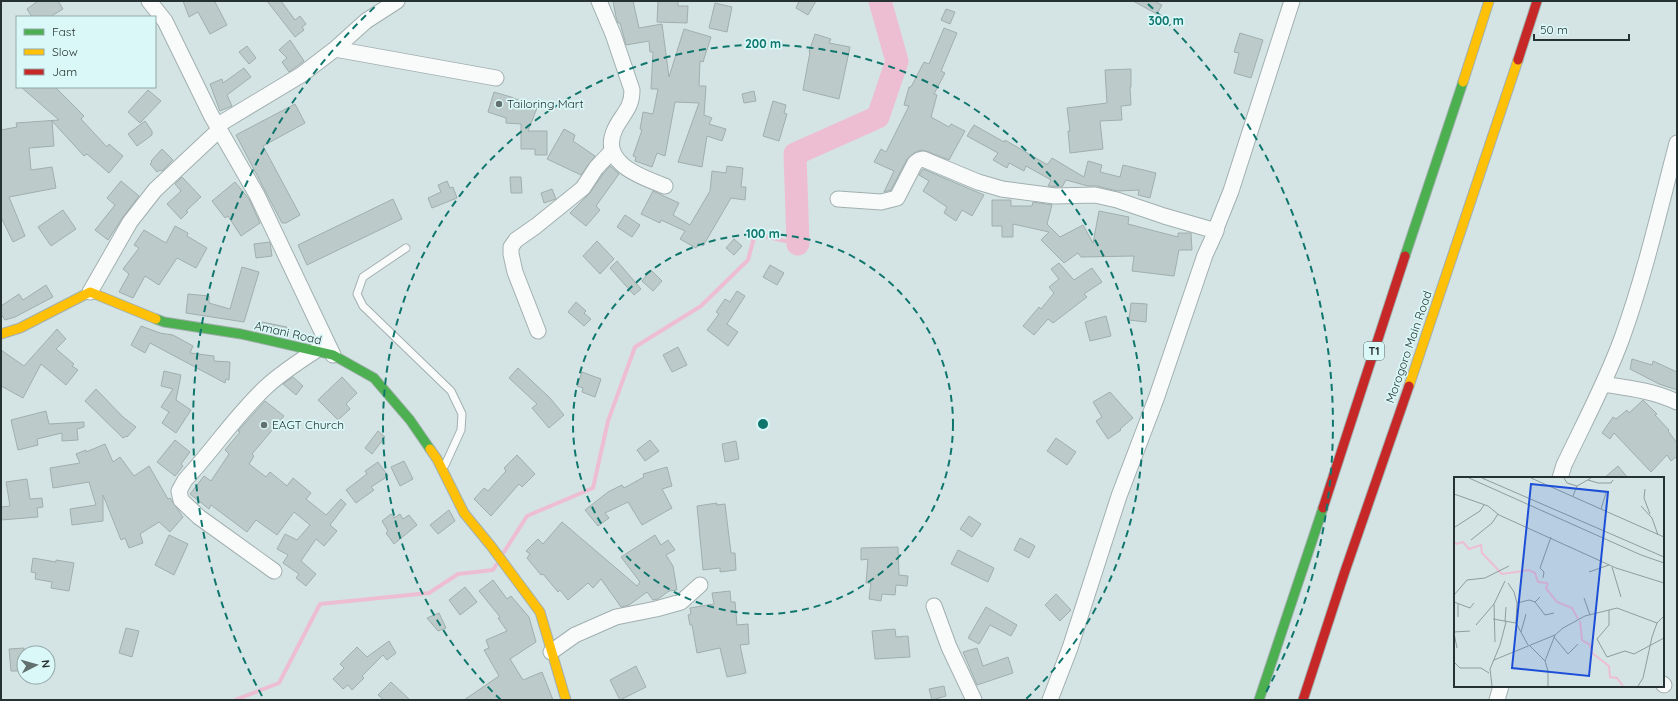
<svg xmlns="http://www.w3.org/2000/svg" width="1678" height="701" font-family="Quicksand,sans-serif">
<rect width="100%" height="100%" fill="#d4e4e4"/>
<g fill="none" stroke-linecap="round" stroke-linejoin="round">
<path stroke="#edbed2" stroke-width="4" d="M504,552l23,-36 66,-28 15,-67 27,-74 66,-41 47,-46 7,-26 43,10
M235,700l44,-17 41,-79 109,-11 29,-19 35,-4 3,-5"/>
<path stroke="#edbed2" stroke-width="23" d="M798,244l-3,-90 83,-37 19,-56 -17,-60"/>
</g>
<path fill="#bdcaca" stroke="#a1aeae" d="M38,1h20l5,8 -13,8h-18l-5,-8z
M183,1h35l-3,1 12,23 -17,9 -12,-22 -9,5z
M267,1h14l14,19 5,-4 6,8 -4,3 2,3 -9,7z
M613,1h20l6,27 23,-4 7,53 15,-48 27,8 -8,25 -3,-1 -1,25h7l-2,29 8,3 -3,6 17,5 -4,12 -15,-5 -5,31 -24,-5 21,-59 -24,-1 -10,54 -8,-3 -5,14 -17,-6 1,-4 -3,-1 9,-26 -2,-1 3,-17 10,2 5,-25h-7l2,-37h-3l-1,-11 -23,4 -6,-22h-2l-2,-6z
M658,1h20v5h10l-1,17 -30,-1z
M799,1h17l-8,14 -12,-7z
M1133,1h21l8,4 -5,9z
M715,3l17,4 -5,25 -18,-4z
M946,9l9,3 -5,12 -9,-4z
M944,28l13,5 -16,38 4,2 -11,21 3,1 -6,22 18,10 2,-3 14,7 -16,29 -23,-9 -5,-1 -7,3 -7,6 -16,31 -7,2 10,-21 -20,-9 7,-13 5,3 23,-46 -5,-1 5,-18h2l13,-25 5,2z
M1240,33l23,7 -12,38 -17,-5 5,-20 -5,-1z
M815,34l16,5 -2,4 21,4 -11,52 -36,-9 7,-38h-1z
M290,40l14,21 -15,11 -7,-10 5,-4 -8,-8z
M247,46l9,12 -7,6 -10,-12z
M244,68l7,9 -24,18 5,11 -12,5 -10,-27 12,-5 1,4z
M1131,69v18h-1l1,18 -10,1 1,14 -22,1 3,28 -33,4 -2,-22h2l-3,-23 40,-5 -2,-33z
M21,87h34l29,29 -3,3 26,28 2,-3 14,12 -14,17 -22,-19 -3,2 -32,-35 2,25 -25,2 2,22 21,-3 4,21 -47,9 16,39 -12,6 -12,-25v-87l16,-3 -1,-4 43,-3z
M148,90l13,11 -21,22 -12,-11z
M754,91l2,10 -12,2 -2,-9z
M494,92l17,5 26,11 -9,23h19v24h-12v-6h-14v-25l-15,-1v-5l-18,-6z
M773,101l13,4 -2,8 3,1 -8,27 -16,-5z
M295,104l10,19 -42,23 37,69 -14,8h-4l-46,-88z
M145,121l7,10v4l-15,11 -9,-12z
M974,125l30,17 1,-2 41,24h2l4,-6 32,19 4,-16 14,4 -2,7 20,5 3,-12 33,8 -6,25 -12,-3 1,-5 -22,1 -20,-5h-9l-22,-6 -4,7 -14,-1 3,-6 -25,-14 -2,5 -15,-8 -2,5 -14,-8 5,-7 -31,-17z
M564,129l11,6 -2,6 22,15 -14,19 -34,-16z
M162,149l11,11 -11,11 -2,-1 -3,2 -7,-8 2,-2 -1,-1z
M610,166l9,8 -23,32 4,4 -14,16 -16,-13 20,-20 13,-19z
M727,166l16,2 -2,19h5l-1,13 -14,-2 -28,48 -4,-3 -3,5 -16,-9 5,-8 -24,-11 -1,3 -19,-9 12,-23 26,12 -6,12 17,10 20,-34 2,-20 14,2z
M923,169l61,26 -12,21 -10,-6 -6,11 -12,-8 3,-6 -24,-16 6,-10 -10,-6z
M182,177l19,20 -15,14 2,1 -7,7 -14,-15 14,-13 -6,-7z
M510,177h11l1,16h-11z
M121,181l18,15 -16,21 -15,23 -13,-10 20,-25 -8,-7z
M447,181l3,7 3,-1 4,11 -25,10 -4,-10 13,-6 -3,-7z
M235,182l14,17 11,24 -19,13 -13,-20 -3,2 -13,-17z
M552,189l4,10 -12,4 -3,-10z
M393,199l9,20 -95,46 -9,-20z
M992,200h19v6h21l1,-4 19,3 -5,19 13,13 23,-12 10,18 6,-32 30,6 -1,7 50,13v-4h13l1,17h-13l-5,26 -42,-5 2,-15 -53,1 -3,-4 -14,10 -23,-23 8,-8 -36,-8v13h-11v-11h-10z
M63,210l13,19 -25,17 -13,-19z
M625,215l15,10 -8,12 -15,-10z
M175,226l13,7 -1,3 20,12 -11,20 -19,-10 -18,27 -14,-9 -12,22 -14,-6 10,-18 -6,-5 16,-21 -5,-3 10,-15 22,13z
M734,239l8,7 -8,9 -8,-7z
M597,241l17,18 -14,15 -17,-18z
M270,242l2,14 -16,2 -2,-14z
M617,261l24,28 -7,6 -24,-27z
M1059,263l15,17 18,-12 10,14 -18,12 3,3 -34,26 -5,-4 -14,16 -11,-9 16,-19 2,2 13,-16 -5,-6 10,-8 -8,-10z
M770,265l14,8 -7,12 -14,-8z
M242,267l17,5 -15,50 -58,-9 2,-19 21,2v7l21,6z
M651,270l11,11 -9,10 -11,-10z
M46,285l7,12 -38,20 -10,3 -4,-6v-8l18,-12 4,6z
M737,291l8,5 -18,28 11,8 -10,14 -21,-16 12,-16 -3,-2 9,-13 5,3z
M576,302l10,9 -2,2 7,6 -7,7 -16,-14z
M1131,303l16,1 -1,18 -17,-2z
M1106,316l5,20 -21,5 -5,-19z
M262,322l25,5 -1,5 -25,-6z
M141,326l19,7 13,2 20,11 -3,7 24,3v5l16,1 -1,18 -3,-1 -1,4 -75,-40 -5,10 -14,-8z
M57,329l9,10 -10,10 18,15 -2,2 6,4 -12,15 -25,-21 -18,34 -22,-12v-36l23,16z
M678,347l9,18 -15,7 -9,-17z
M1632,359l20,6 1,-4 24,11v18l-18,-6 -29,-15z
M518,368l32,30 14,17 -15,13 -17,-20 5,-4 -28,-26z
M164,371l17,4 -5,25 15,10 -15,23 -14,-10 7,-11 -8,-5 12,-18 -12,-3z
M582,372l19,7 -6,18 -13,-5 1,-4 -6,-2z
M293,377l10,9 -7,9 -13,-11z
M342,377l15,16 -11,11 4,5 -12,11 -20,-20z
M96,389l27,28 13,10 -9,10 -1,-1 -3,2 -38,-37z
M1110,392l23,26 -13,11 1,1 -13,9 -12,-18 6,-4 -9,-15z
M1643,400l14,14 -2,1 14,15 -1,1 9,12v13l-6,5 -4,-6 -16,17 -37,-39 -4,6 -8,-6 11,-16 3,2 11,-9 2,3z
M265,401l19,15 -32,38 2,2 -5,8 17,13 4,-5 17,14 6,-8 18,15 -5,6 20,16 15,-16 5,5 -16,21 7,6 -13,15 -8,-7 -15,22 15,13 -10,12 -10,-8 3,-4 -16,-11 5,-8 -11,-6 8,-15 12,6 13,-15 -16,-13 -17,23 -21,-15 -9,12 -36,-27 -2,4 -19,-15 14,-18 7,5 18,-27 -4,-4 15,-18 -2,-1z
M46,411l3,13 35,-2v5l-7,2 1,11 -16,1v-8l-25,6 1,6 -20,5 -7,-30z
M378,431l7,6 -13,17 -7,-6z
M1056,438l20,14 -9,13 -20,-14z
M175,440l15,12 -9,12 2,2 -8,10 -18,-14z
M650,440l9,11 -14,10 -8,-11z
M736,441l3,18 -14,3 -3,-18z
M105,444l8,18 7,-5 14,19 15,-10 19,33 2,-1 13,19 -13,15 -11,-10 -19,12 3,9 -14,5 -4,-10 -4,2 -18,-45v26l-31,4 -2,-16 26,-4 -7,-23 -36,6 -3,-20 30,-5 -4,-9 10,-4v2z
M517,455l18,19 -13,13 -3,-3 -28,32 -17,-17 10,-11 4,3 18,-20 -2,-3z
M404,461l9,18 -13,7 -9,-19z
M378,462l10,14 -17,11 3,3 -18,13 -10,-13 21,-16 -2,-3z
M1618,466l10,12h-24z
M667,467l5,19 -10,3 10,19 -30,17 -14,-23 -23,11 4,5 -11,8 -13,-16 23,-18 14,-7 2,3 20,-11 -1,-3z
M27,479l3,20 12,-1 1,9 -6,1 1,9 -37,3v-13l9,-1 -4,-24z
M717,503l-1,2 9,-1 6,49h4l1,17 -16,2v-4l-17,2 -6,-64z
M449,510l6,11 -17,13 -8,-9z
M391,514l3,4 6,-4 3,5 6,-4 8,10 -23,19 -8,-11 2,-2 -6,-10z
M969,516l12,8 -9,13 -12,-8z
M562,522l75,64 3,-4 -19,-25 34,-22 6,10 7,-5 7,10 -9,5 7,11 4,24 -8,1 -11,8 -5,1 -6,-8 -18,13 -8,2 -20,-28 -8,9 -5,-5 -20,17 -8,-10 -2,2 -15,-18 -2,1 -14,-17 3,-4 -4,-3 12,-12 5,5z
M169,535l19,9 -14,31 -19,-10z
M1020,538l15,8 -6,12 -15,-8z
M898,547l1,28 9,1 -1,10 -11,-1 -1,10 -13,-1 -1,7 -12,-2 2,-16h-5l2,-24 -7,1v-12z
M958,550l36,18 -6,14 -37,-18z
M33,558l23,4v-2l18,3 -5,28 -18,-3 1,-6 -17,-3 1,-6 -5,-1z
M493,580l14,19 4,-3 18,21 7,25 -26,17 13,21 19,-8 11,28h-89l35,-24 -15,-26 5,-2 -3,-8 21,-9 -9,-13 2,-1 -21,-26z
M465,587l12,15 -17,13 -11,-15z
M730,591l1,11h4l2,23 11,-1 1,20 -9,1 6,28 -19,4 -7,-29 -23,5 -5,-28h-2l-2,-10 3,-1 -1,-6 24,-4 -2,-11z
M1056,594l15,16 -11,11 -15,-16z
M986,607l31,18 -6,11 -21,-11 -11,19 -11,-6z
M439,613l7,15 -8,3 -11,-13z
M126,628l13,3 -7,26 -13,-4z
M895,629l1,8 12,-1 2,21 -35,2 -3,-28z
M389,641l7,12 -9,7 -4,-5 -21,21 2,2 -12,12 -4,-5 -5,4 -10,-10 11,-11 -4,-4 17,-17 10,10z
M24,648v23h-13l-2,-22z
M977,648l6,18 25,-9 5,16 -36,12 -14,-33z
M636,666l10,21 -26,13 -10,-20z
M391,682l19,18h-26l-6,-5z
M944,686l2,10 -14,4 -3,-11z"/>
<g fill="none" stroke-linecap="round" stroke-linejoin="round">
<defs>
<path id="lane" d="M406,248l-43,29 -6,17 6,12 88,85 11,23 -1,16 -16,35"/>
<path id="street" d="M149,1l16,20 46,94 46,80 76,160
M599,1l14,33 19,56c0,19 -10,24 -17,39 -16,34 26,48 50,57
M335,49l161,29
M218,125l83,-50 34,-26 31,-28 31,-20
M838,199l43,3 16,-4 18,-35 4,-3 4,-1 55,23 24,7 53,7 40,-1 22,5 47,16 52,15
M90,292l40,-70 25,-32 65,-61
M538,331l-23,-59 -4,-18v-7l5,-7 20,-14 47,-38 13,-20 16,-17
M1603,384c26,4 51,7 74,18
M1560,478l4,-13c20,-42 42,-83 58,-127 23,-64 38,-130 55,-195
M274,571l-75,-54 -18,-17 -2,-9 6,-11c28,-30 51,-65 81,-93 15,-14 32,-25 49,-36
M934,606l15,41 25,53
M551,652l24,-17 41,-18 40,-8 25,-7 19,-17
M1663,684l1,1
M1050,700l20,-52 49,-152 37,-97 49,-144 11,-24 1,-5 14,-35 61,-190
M1497,700l4,-14"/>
<path id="fast" d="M1405,256l58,-174
M156,319l8,3 77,12 92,21 41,23 36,42 20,29
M1259,700l64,-192"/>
<path id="slow" d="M1463,82l26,-81
M1,334l19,-6 70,-36 66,27
M1409,386l109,-326
M430,449l7,10 27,54 27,33 49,66 26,88"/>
<path id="jam" d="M1518,60l19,-59
M1323,508l82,-252
M1303,700l41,-126 65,-188"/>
</defs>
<use href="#lane" stroke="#a2afaf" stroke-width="9"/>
<use href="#street" stroke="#a2afaf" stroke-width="17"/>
<use href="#fast" stroke="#a2afaf" stroke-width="11"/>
<use href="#slow" stroke="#a2afaf" stroke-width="11"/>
<use href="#jam" stroke="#a2afaf" stroke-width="11"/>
<use href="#lane" stroke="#f9fbfb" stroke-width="7"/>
<use href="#street" stroke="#f9fbfb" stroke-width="15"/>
<use href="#fast" stroke="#4caf50" stroke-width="9"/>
<use href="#slow" stroke="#ffc107" stroke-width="9"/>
<use href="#jam" stroke="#c62828" stroke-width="9"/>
</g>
<g fill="none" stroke="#0f766e" stroke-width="2" stroke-dasharray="7 5">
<circle cx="763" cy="424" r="190"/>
<path d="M501 700A380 380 0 1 1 1025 700"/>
<path d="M262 696A570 570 0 0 1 378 4M1148 4A570 570 0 0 1 1264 696"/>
</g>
<g fill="#637070" stroke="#daf8f7" stroke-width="1.5">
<circle cx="499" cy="104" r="4"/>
<circle cx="264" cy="425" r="4"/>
</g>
<g text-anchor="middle" stroke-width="3.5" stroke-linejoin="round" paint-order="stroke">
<rect fill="#daf8f7" stroke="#5c6d6c" stroke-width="1" x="1364" y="342" width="20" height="18" rx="3"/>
<g font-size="11" font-weight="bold" fill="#263231">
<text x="1374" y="355">T1</text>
</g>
<g font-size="12" fill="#263231" stroke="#daf8f7" text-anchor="start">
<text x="507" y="108">Tailoring Mart</text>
<text x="272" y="429">EAGT Church</text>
</g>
<g font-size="12" fill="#263231" stroke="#daf8f7">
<text transform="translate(288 333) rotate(13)" y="4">Amani Road</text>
<text transform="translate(1409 347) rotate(-71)" y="4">Morogoro Main Road</text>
</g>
</g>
<g transform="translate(1454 477)">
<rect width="210" height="210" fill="#d4e4e4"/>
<path fill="none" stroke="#edbed2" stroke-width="2" d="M0,65l3,2 6,-2 6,7 12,-4 1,8 20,21 27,-4 6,3 3,9 10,1M94,106l-2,5 11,14 15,6 6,11M126,144l2,19 8,5 2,8 17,13 1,11 7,1 6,8"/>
<path fill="none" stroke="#8e9d9c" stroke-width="1" d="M15,1l172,77 23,8M28,1l182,79M77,1l133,59M110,1l3,5 10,3M134,3l10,3h13l2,-3M191,12l-1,9 6,16M0,17l34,12 11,9 117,53 48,15M119,19l4,-10 14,-8M187,29l11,12 6,17M147,32l5,-16M1,50l25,-16 4,-6M17,63l21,-17 6,-9M158,90l9,30M135,95l20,-7M89,101l1,-6 -4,-4 11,-31M54,106l6,9 3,11 -1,20 12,22M0,118l13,-15 18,-2 24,-12M130,121l6,17M0,125l16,6 4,-5M81,125l10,13 9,-2M63,126l12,-3 6,2 5,-5M40,127l1,38M155,133v15l-12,14 10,18 18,-6 9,3 30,-16M4,140v-13M39,142l23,4M51,145l1,-15M22,148l18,-21 11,-23M0,155l16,-1M67,155l5,-18M0,156l3,15M100,160l14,17 10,-10M75,168l16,16M40,183l61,-25M0,185l6,6h21l8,5M38,209l-2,-17 10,-24 6,-23M94,209v-15l-3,-10 10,-26 8,-7 22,-12 32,-8 40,15M184,209l5,-8 9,-41 5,-14 7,-7"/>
<path fill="#1d4ed8" fill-opacity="0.15" stroke="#1d4ed8" stroke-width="2" d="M77,7l77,8 -19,184 -77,-8z"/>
<rect width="210" height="210" fill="none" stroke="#263231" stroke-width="2"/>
</g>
<circle cx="763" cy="424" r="6" fill="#0f766e" stroke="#daf8f7" stroke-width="2"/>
<g font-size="12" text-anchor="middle" font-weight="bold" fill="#0f766e" stroke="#daf8f7" stroke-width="3.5" stroke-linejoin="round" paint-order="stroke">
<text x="1166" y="25">300 m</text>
<text x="763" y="48">200 m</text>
<text x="763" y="238">100 m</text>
</g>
<rect width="1678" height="701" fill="none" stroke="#263231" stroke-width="4"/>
<rect x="16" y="16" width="140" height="72" fill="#daf8f7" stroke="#92a9a8"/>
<rect x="24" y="29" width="20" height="6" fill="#4caf50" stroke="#92a9a8"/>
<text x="52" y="36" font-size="12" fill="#263231">Fast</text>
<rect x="24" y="49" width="20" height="6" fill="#ffc107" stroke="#92a9a8"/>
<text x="52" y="56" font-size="12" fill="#263231">Slow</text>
<rect x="24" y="69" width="20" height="6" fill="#c62828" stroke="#92a9a8"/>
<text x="52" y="76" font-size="12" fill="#263231">Jam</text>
<g transform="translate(36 665) rotate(84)"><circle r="19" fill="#daf8f7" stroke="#92a9a8"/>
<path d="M0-3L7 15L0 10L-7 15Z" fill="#637070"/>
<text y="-6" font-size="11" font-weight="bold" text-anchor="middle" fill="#263231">N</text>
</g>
<path d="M1534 34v6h95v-6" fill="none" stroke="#263231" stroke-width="2"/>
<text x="1540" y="34" font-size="12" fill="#263231" stroke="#daf8f7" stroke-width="3" paint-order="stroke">50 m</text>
</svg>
